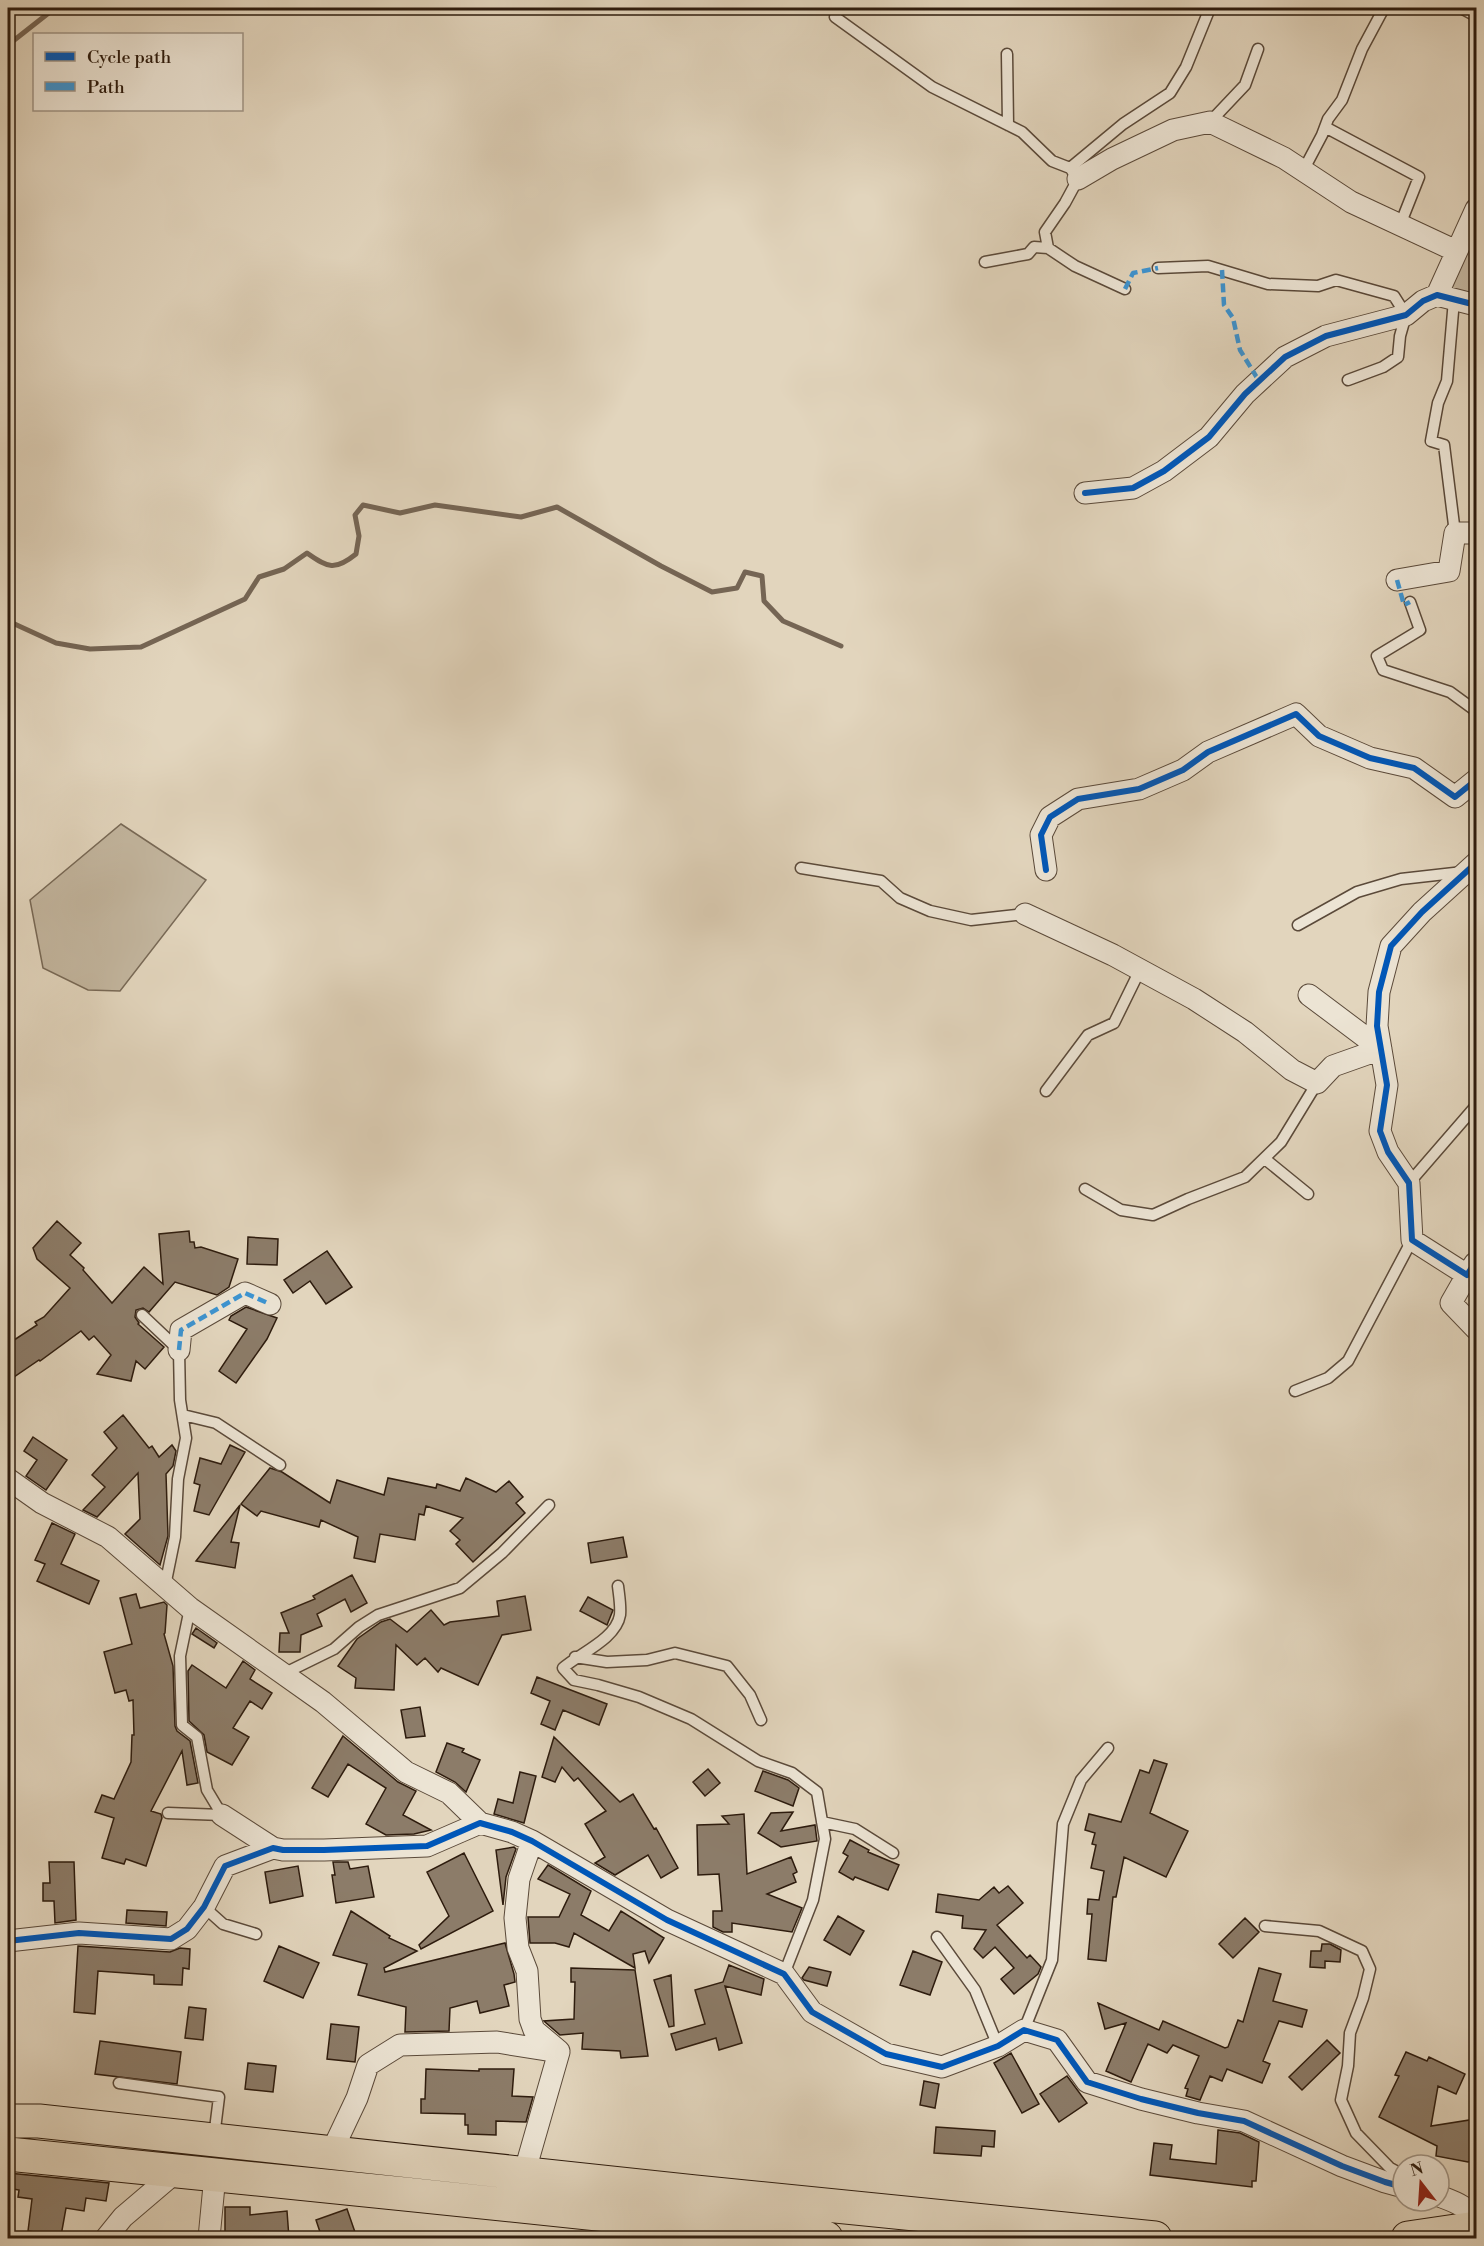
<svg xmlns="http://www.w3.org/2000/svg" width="1484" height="2246" font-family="'Libre Bodoni',serif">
<rect width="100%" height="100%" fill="#e2d5bd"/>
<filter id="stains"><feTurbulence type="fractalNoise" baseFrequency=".00333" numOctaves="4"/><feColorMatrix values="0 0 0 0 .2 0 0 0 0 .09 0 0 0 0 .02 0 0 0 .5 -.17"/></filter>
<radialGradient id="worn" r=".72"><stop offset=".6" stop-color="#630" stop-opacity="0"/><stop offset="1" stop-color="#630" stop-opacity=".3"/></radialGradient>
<path fill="#c3b69f" stroke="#786956" stroke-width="1.5" d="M1476,229v67l-27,-8z
M121,824l85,56 -86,111 -32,-1 -45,-22 -13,-68z"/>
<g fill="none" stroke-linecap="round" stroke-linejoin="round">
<path stroke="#756554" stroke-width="5" d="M8,45l47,-37
M8,621l48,22 34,6 51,-2 104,-48 14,-22 25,-8 23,-16c21,15 28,18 49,1l3,-18 -4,-21 8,-10 37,8 35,-8 86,12 36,-10 104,59 51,26 25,-4 8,-16 17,4 2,25 19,20 58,25"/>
</g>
<path fill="#8c7c69" stroke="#2e1c0e" stroke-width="1.5" d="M57,1221l24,22 -11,12 14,13 -1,2 29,33 32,-36 19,17 -4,-50 30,-3 1,11h4l1,6 6,-1 37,12 -9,28 -12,8 -42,-13 -26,30 -6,-4 -7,2 -1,7 4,6 -1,1 26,23 -19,22 -9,-8 -5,20 -34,-7 14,-19 -17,-19 -5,4 -8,-9 -41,30 -1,-1 -31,21v-37l29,-19 -2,-3 9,-5 26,-29 -33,-29 -4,-11z
M248,1237l30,2 -1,26 -30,-1z
M327,1251l25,36 -26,17 -16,-23 -17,12 -9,-13z
M246,1307l31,11 -10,21 -31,44 -17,-12 28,-42 -18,-9 2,-4z
M123,1415l26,33 3,-2 7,11 13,-12 4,6 -3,15 -7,8 2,62 -8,29 -35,-31 15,-15 -2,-46 -41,44 -14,-7 22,-23 -13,-12 25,-27 -13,-16z
M33,1437l34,23 -21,30 -20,-14 11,-16 -13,-9z
M230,1445l15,7 -36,63 -15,-4 6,-26 -6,-2 6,-25 21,6z
M270,1468l12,4 48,31 7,-23 47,15 4,-17 48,10 1,-4 23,7 6,-13 30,14 13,-11 14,16 -7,6 9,10 -52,49 -17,-18 4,-4 -10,-9 13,-13 -37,-12 -2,9 -5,-1 -4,26 -35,-6 -5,28 -21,-4 4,-21 -37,-17 -2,7 -58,-16 -4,5 -16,-12z
M240,1505l-9,37 8,1 -4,25 -39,-7z
M52,1523l23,11 -14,30 38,17 -10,23 -52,-23 8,-17 -10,-4z
M623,1537l4,20 -36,6 -3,-20z
M352,1575l15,28 -16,9 -6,-13 -28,15 5,12 -21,9 -1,17h-21l1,-19h9l-8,-20 34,-14 -2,-3z
M136,1594l4,14 24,-6 3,3 -2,28 -1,1 9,32 2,60 2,5 13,10 8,42 -11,2 -5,-34 -31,60 10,3 1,4 -16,48 -20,-7 -2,5 -22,-6 12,-40 -19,-6 7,-17 12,4 17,-37 1,-27h2l-1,-35 -4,1 -3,-11 -11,3 -11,-41 28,-8 -12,-46z
M525,1596l6,34 -29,5 -24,50 -37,-17 -3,4 -13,-14 -8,7 -21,-20 -2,45 -39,-2 1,-10 -18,-12 19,-27 24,-17 9,-3 17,13 24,-22 13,15 6,-3 49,-6 -2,-15z
M588,1597l25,13 -6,15 -27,-14z
M196,1628l21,15 -3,5 -22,-14z
M243,1661l12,9 -5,9 22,14 -10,16 -12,-8 -17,27 16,9 -17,28 -25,-13 -3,-17 -15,-14 -1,-50 4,-6 34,23z
M537,1677l70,27 -8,21 -36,-15 -8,20 -14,-6 9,-23 -19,-8z
M420,1707l5,29 -19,2 -5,-28z
M343,1736l55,46 18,9 -13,24 28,15 -17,4 -28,1 -20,-11 20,-36 -38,-24 -20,33 -16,-9z
M554,1737l66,65 13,-8 21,35 2,-1 22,40 -17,10 -13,-23 -33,20 -20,-12 10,-6 -20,-33 21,-13 -28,-33 -4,3 -12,-14 -7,15 -13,-5z
M447,1743l17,6 -2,3 18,8 -14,32 -11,-10 -19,-10z
M1154,1760l13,4 -17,49 38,18 -22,46 -42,-20 -8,40h-3l-7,64 -18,-2 4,-45h-5l1,-15 11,1 5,-29 -13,-3 5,-23 -4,-1 3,-11 -10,-3 4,-16 32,8 19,-52 9,3z
M708,1769l12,14 -15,13 -12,-14z
M763,1771l25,9 11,8 -6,18 -38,-15z
M520,1772l16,4 -12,47 -30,-9 4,-15 15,4z
M793,1812l-12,19 34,-6 2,16 -36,6 -23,-14 13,-20z
M744,1814l3,60 44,-17 6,15 -4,2 3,8 -29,12 35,14 -10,24 -60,-9v9h-9l-10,-5v-16h9l-3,-37 -21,1 -1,-50 32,-1 -7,-8z
M850,1840l19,10 -1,2 31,13 -11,25 -33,-13 -2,3 -14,-8 9,-16 -5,-3z
M514,1847l2,2 -10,28 -3,28 -7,-55z
M464,1853l29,58 -72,38 -2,-4 30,-29 -22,-44z
M49,1862h25l2,58 -21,3 -1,-22h-11v-18h7z
M333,1862h15l2,7 18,-3 6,31 -38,6 -4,-28h3z
M548,1865l43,26 -10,24 28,16 12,-20 43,27 -15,25 -4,-12 -12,3 2,14 -61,-35 -5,14 -14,-4h-25l-2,-26h31l11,-23 -32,-15z
M298,1866l5,30 -33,7 -5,-31z
M1008,1886l15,17 -26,22 30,33 3,-3 11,12 -3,7 -24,20 -13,-15 13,-11 -19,-21 -12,11 -9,-9 12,-19 -24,-2 1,-12 -27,-4 2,-18 41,6 15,-13 5,6z
M127,1910l40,2 -1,14 -40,-3z
M351,1911l39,25 -1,2 28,13 -33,17 1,4 120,-29 9,31 1,8 -11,3 5,21 -29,7 -3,-12 -27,7 -1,23 -44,1 1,-25 -48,-12 9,-31 -34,-9z
M838,1916l26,15 -14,24 -26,-15z
M1245,1918l14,14 -26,26 -14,-14z
M1322,1944h8l11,6 -1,12 -15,-1v7l-15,-1 1,-16h10z
M78,1946l92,6 10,-4 10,1 -1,20 -6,-1 -1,17 -28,-1v-9l-56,-4 -3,43 -21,-2z
M279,1946l40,17 -16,35 -39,-17z
M913,1951l29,11 -12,33 -30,-10z
M729,1965l35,14 -3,16 -36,-9 17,57 -23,7 -3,-12 -40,12 -5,-16 34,-10 -10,-34 28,-8z
M809,1967l22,5 -4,14 -23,-6 -2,-2z
M571,1968l64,2 13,86 -27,2 -1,-7 -38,-2 1,-16 -23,2 -15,-13 -1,-1 30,-2 1,-37h-4z
M1259,1968l22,6 -8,27 34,9 -5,17 -23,-6 -16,40 7,3 -8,19 -35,-14 -5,12 -12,-5 -10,24 -14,-4 2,-7 -3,-1 14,-32 -26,-11 -6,8 -19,-9 -17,38 -25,-11 20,-48 -21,6 -7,-26 61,27 4,-9 62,27 3,-1 10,-27 5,2z
M671,1975l3,51 -5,1 -15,-47z
M189,2007l17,2 -3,31 -18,-2z
M331,2024l28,3 -4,35 -28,-3z
M1327,2040l13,13 -38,37 -13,-13z
M100,2041l81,11 -4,32 -82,-10z
M1406,2052l21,9 2,-4 36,17 -9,20 -18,-8 -7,40 45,-7v40l-8,3 -32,-6 1,-10 -58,-29 20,-41 -4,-1z
M1011,2053l28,51 -17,9 -28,-50z
M248,2063l28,3 -3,26 -28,-3z
M426,2069l53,2v-2h35l-2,27 21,1 -7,25 -30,-1v14l-28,-1v-9h-3v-11l-44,-1v-14h4z
M1067,2076l20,27 -28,19 -19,-28z
M924,2081l15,3 -4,24 -15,-3z
M936,2127l59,4 -1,16 -12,-1 -1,10 -47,-3z
M1218,2130l22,3 19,9 -3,39h-4v6l-102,-12 4,-32 18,2 -2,14 46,5z
M8,2173l101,10 -3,18 -20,-3 -2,13 -18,-3 -5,28 -33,-5 4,-32 -14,-2 1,-7 -11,-2z
M225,2207h25v8l37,-4 2,27h-64z
M347,2209l10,29h-35l-6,-18z"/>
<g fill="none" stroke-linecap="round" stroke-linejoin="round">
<defs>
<path id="service" d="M1461,8l15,8
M835,17l97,70 90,45 30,29 18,7 8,11 -13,24 -20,29 3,16 27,18 50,23
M1007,54l1,71
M1210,122l35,-37 13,-36
M1325,127l94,50 -19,48
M1070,168l53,-44 47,-31 16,-26 24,-59
M1303,171l19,-36 6,-16 14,-19 20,-51 22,-41
M985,262l43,-8 6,-7 14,1
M1158,268l50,-2 60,18 50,2 18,-6 58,16 12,19 -6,21 -2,21 -15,10 -35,13
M1454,300l-7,81 -9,22 -7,38 13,4 11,88
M1410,602l10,28 -43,26 6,14 67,22 26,19
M801,868l80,13 19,17 30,13 41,9 54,-6
M1298,925l59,-33 44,-13 62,-7
M1046,1091l42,-56 26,-12 26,-53
M1265,1159l43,35
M1409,1183l65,-75
M1085,1189l36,21 32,5 35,-16 57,-22 36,-35 36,-59
M142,1315l37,35 1,50 6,38 -8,41 -3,58 -10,49
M1295,1391l33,-13 20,-17 64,-121
M183,1415l33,8 64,42
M618,1586c1,9 3,20 2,29 -4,24 -40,38 -57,53l11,12 24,5 41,12 52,22 67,42 34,12 25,19 8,47 -12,61 -29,74
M190,1608l-10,48 2,69 15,12 10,53 15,25
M575,1657l32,5 40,-2 28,-7 52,13 23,29 11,25
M283,1674l51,-25 25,-22 19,-12 82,-27 42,-35 47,-48
M168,1813l54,2
M822,1822l33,7 38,24
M204,1907l19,17 33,10
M1265,1926l54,5 43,20 8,18 -7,29 -13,35 -2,33 -7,34 15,33 34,35 13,7
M937,1937l38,53 23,56
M1024,2030l28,-70 11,-136 18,-44 27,-32
M119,2083l100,14 -5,40"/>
<path id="minor" d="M1078,179l34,-20 61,-29 37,-8 74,36 67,44 105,49
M1437,295l39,-86
M1085,493l48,-5 31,-17 45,-34 36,-43 40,-37 41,-21 80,-21 17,-14 14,-6 39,10
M1397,580l52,-9 6,-38h21
M1476,863l-54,49 -31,34 -12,46 -2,34 10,59 -7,46 8,21 21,31 3,57 55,35 8,-12 1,1
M1046,870l-5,-35 9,-18 28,-18 61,-10 44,-19 25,-18 88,-38 23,22 51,22 44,10 41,29 21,-17
M1025,914l88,41 81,44 51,33 47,38 25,13 16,-17 48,-17 -72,-54
M1467,1275l-16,28 25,26
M179,1350l2,-20 64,-37 25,11
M8,1479l34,24 66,34 82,71 133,94 83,70 43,21 31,30
M222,1815l51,33
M532,1841l-13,38 -4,39 3,30 9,23 3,48 4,11 25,21
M8,1941l71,-8 92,6 16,-10 17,-22 21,-41 48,-18 10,2h41l103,-4 53,-23 32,9 20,9 135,79 117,54 28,38 74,42 56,13 56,-21 26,-16 33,10 30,42 54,17 57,14 46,8 98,45 43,16 18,5
M331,2153l26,-55 11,-33 32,-20 97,-3 62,10
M524,2174l35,-122
M1439,2196c16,6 30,10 37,27
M106,2238l17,-21 54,-46
M209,2238l6,-63"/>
<path id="primary" d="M8,2121h31l656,71 460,46
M8,2154l397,40 421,44
M1408,2238l68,-10"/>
</defs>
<use href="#service" stroke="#5b4a3a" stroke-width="13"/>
<use href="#minor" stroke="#5b4a3a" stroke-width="23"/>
<use href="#primary" stroke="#2e1c0e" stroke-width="35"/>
<use href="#service" stroke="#ece4d4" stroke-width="10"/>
<use href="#minor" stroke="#ece4d4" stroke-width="21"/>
<use href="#primary" stroke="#e2d5bd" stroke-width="33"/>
<path stroke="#3c94d2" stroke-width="4.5" stroke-dasharray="9 4.5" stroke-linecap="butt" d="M1222,270l2,35 9,13 7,32 19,31
M1125,289l8,-16 25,-5
M1397,580l7,25 6,-3
M179,1350l2,-20 64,-37 25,11"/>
<defs>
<path id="cycleway" d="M1085,493l48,-5 31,-17 45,-34 36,-43 40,-37 41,-21 80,-21 17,-14 14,-6 39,10
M1476,863l-54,49 -31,34 -12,46 -2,34 10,59 -7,46 8,21 21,31 3,57 55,35 8,-12 1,1
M1046,870l-5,-35 9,-18 28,-18 61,-10 44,-19 25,-18 88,-38 23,22 51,22 44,10 41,29 21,-17
M8,1941l71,-8 92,6 16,-10 17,-22 21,-41 48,-18 10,2h41l103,-4 53,-23 32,9 20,9 135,79 117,54 28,38 74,42 56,13 56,-21 26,-16 33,10 30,42 54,17 57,14 46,8 98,45 43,16 18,5"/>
</defs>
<use href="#cycleway" stroke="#ece4d4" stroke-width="10"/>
<use href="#cycleway" stroke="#0057b8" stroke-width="6"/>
</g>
<rect width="1484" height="2246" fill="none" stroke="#e2d5bd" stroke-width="30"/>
<rect x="9" y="9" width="1466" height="2228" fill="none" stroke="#2e1c0e" stroke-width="3"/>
<rect x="15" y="15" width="1454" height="2216" fill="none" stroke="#2e1c0e" stroke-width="1.5"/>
<rect x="33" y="33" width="210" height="78" fill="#ece4d4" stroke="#a09485" stroke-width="1.5"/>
<rect x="45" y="52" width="30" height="9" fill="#0057b8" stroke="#a09485" stroke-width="1.5"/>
<text x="87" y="63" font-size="18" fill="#2e1c0e">Cycle path</text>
<rect x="45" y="82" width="30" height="9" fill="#3c94d2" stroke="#a09485" stroke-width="1.5"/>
<text x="87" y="93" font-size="18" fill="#2e1c0e">Path</text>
<g transform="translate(1421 2183) rotate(343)"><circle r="28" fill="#ece4d4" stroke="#a09485" stroke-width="1.5"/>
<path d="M0-4.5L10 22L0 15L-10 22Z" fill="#8f2418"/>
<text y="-9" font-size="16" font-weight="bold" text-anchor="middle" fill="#2e1c0e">N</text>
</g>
<rect width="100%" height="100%" filter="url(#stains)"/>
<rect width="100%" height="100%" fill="url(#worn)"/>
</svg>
